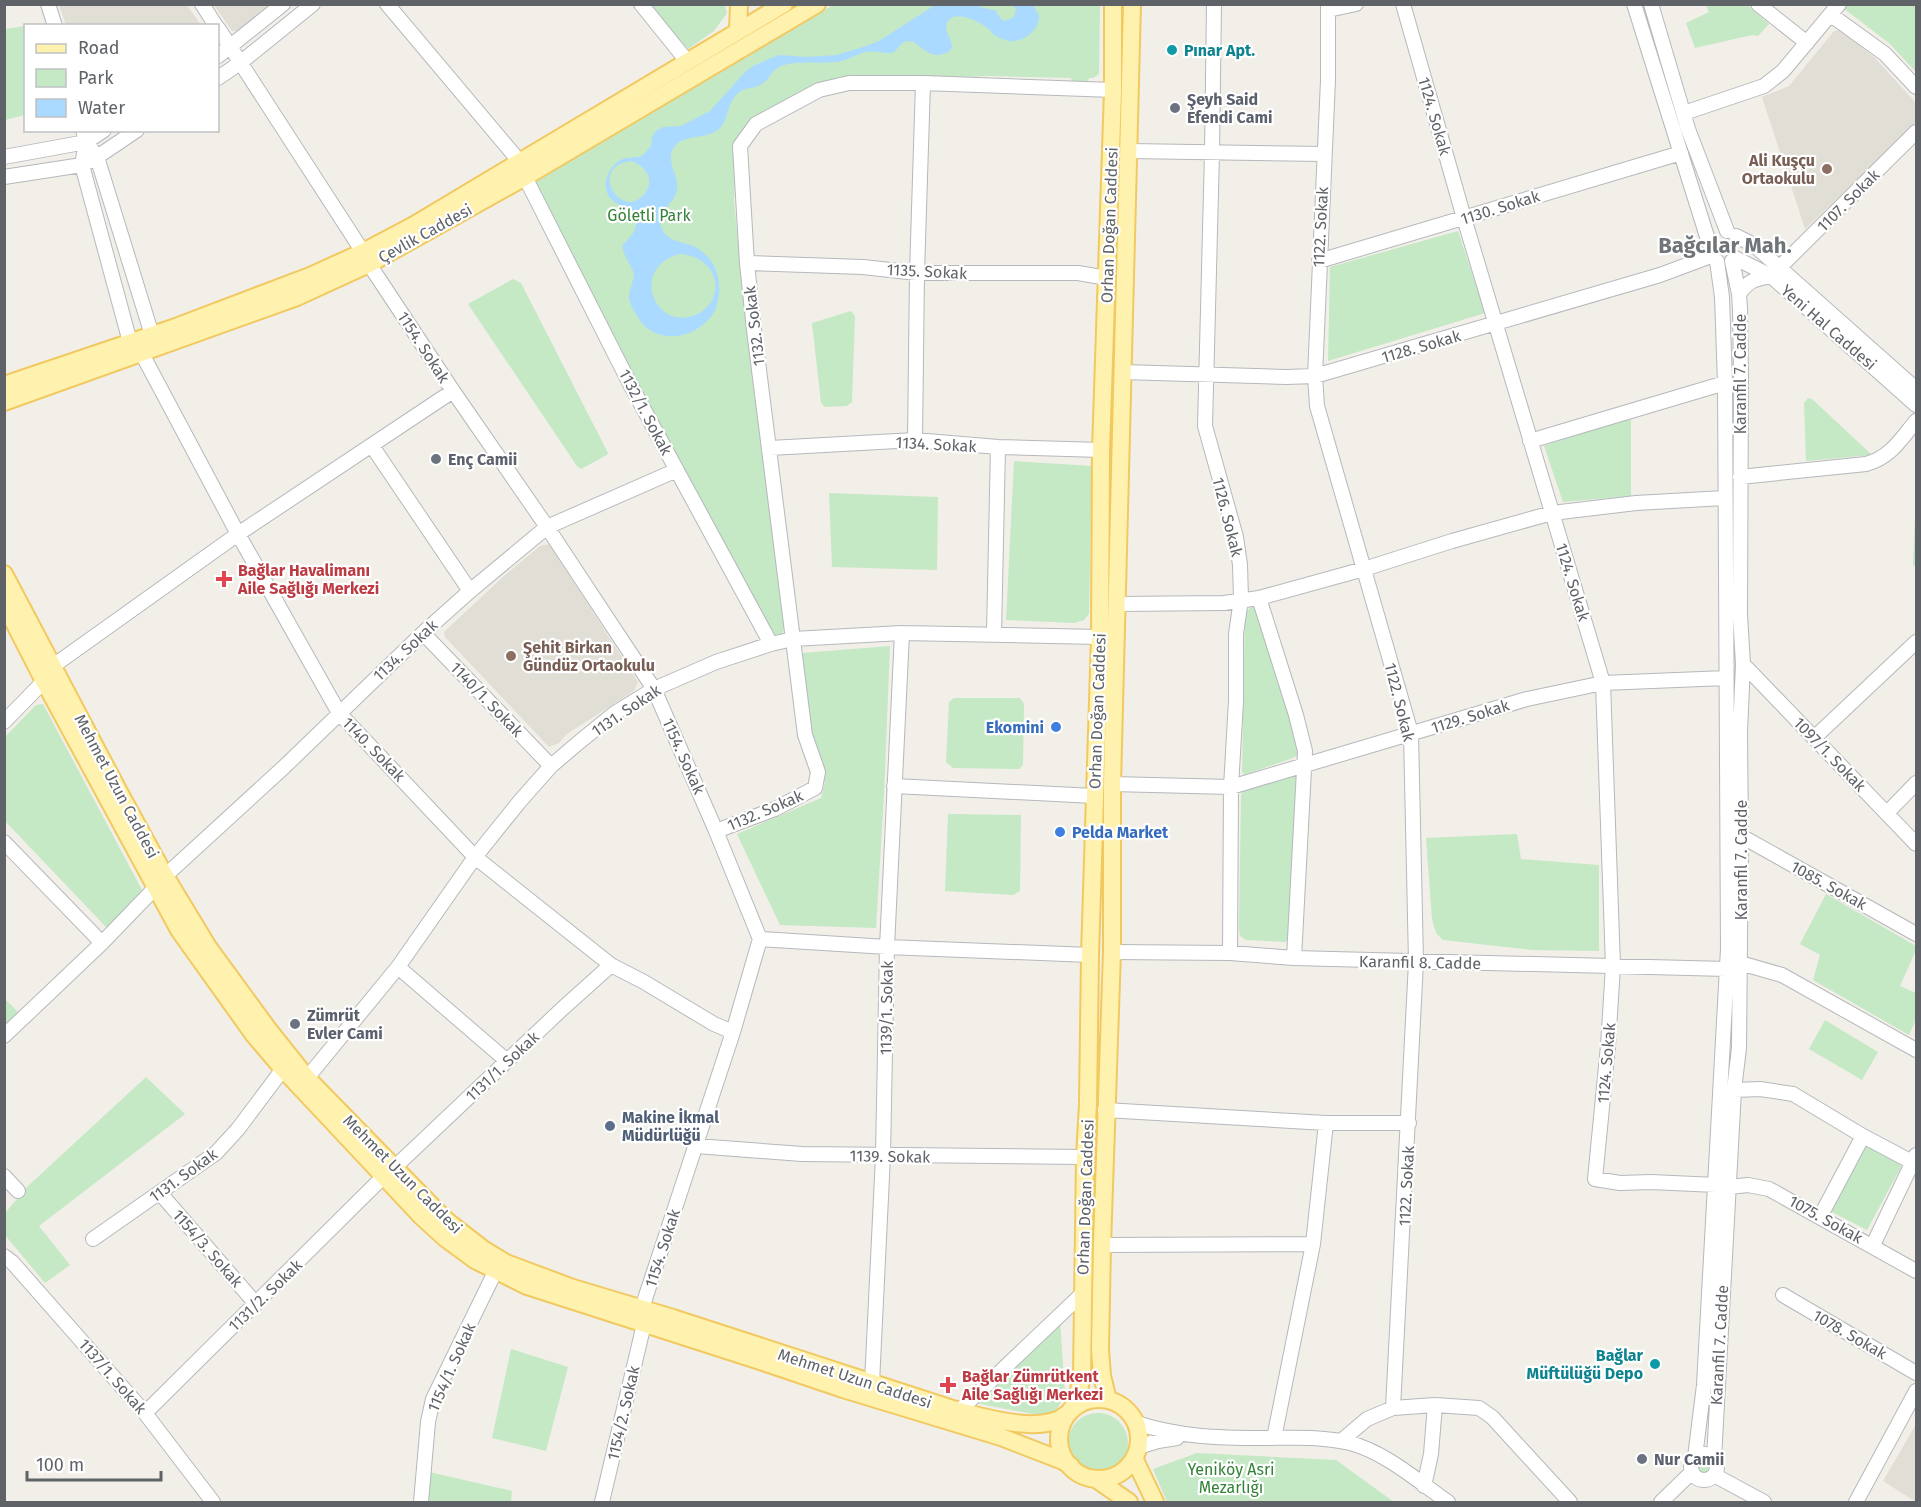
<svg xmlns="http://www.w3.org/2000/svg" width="1921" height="1507" font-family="'Fira Sans',sans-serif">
<rect width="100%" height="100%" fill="#f1efe8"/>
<path fill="#e1ded6" d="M59,5h128l14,20h-135z
M214,5h56l-33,26h-5z
M1840,30l35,28 41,45v21l-111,105 -43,-132 27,-11 45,-55z
M549,544l89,138 -4,9 -67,43 -8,9 -10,4 -104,-110 -1,-5 60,-56 36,-30z
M1916,1424v78l-33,-21z"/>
<path fill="#c5e8c5" d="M1746,4l23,20 -11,12 -6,-1 -57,13 -9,-25 23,-11 -3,-7z
M1846,4l70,1v67l-27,-29 -46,-35z
M648,5h77l2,8 -13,18 -26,18z
M833,5h267l-1,69 -6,4h-4l-2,5 -15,-2 -1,-3 -81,-2 -39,1 -1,2 -111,-2 -58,25 -29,17 -15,21 -3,60 8,84 43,343 -3,7 -10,1 -6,-8 -231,-441 2,-8z
M25,26v89l-20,5v-91z
M1458,231l27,82 -157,48 2,-94z
M513,279l8,4 87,170 -1,2 -26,14 -4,-3 -109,-162z
M851,311l4,5 -3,86 -5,4 -22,1 -4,-4 -9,-80z
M1808,398l4,1 60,56 -66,6 -2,-58z
M1631,416v80l-68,6 -19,-56z
M1014,461l78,5 -3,148 -5,6 -9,3 -69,-3z
M1916,492v75l-3,-2z
M829,493l109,4 -1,73 -105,-3z
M1254,605l47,149 -11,5 -46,16 -2,-4 3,-159z
M890,646l-6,150 -8,132 -96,-3 -43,-91 84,-36 4,-16 -14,-50 -9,-79z
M954,698h66l4,6 -1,61 -4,4 -66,-1 -7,-6 3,-60z
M43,704l99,186 -35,38 -102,-107v-84l31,-32z
M1292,773l4,2 -6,163 -5,4 -39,-2 -6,-4 -1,-7 2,-134 2,-5z
M948,814l73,1 -1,76 -7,4 -68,-4z
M1517,834l4,25 78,6v86l-66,-1 -90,-10 -7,-7 -4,-14 -6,-81z
M1826,894l90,52v4l-16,36 16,7v26l-7,16 -96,-55 7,-25 -20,-11z
M4,998l15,15 -14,12h-1z
M1825,1020l53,32 -16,28 -53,-31z
M146,1077l39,37 -146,112 31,39 -25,18 -40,-48v-22l23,-27z
M1868,1146l32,16 1,5 -34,63 -37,-19 30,-62z
M1060,1319l5,76 -8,14 -6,4 -13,2 -63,-12z
M511,1349l57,18 -22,84 -54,-13z
M1068 1443a30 30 0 1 1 60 0a30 30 0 1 1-60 0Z
M1197,1453l139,7 58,42h-227l-14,-33z
M1697 1467a7 7 0 1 1 14 0a7 7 0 1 1-14 0Z
M429,1472l83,19 -1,11h-85z"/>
<path fill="#aadaff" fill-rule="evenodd" d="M935,5h42l6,3 12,2 7,10 3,1 9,-4 2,-7 -2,-5h19c2,3 5,8 6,12 0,14 -17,26 -30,24 -3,-1 -10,-3 -13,-5 -4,-2 -6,-7 -10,-9 -8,-6 -31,-17 -38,-6 -6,8 4,17 4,26l-2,4c-25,15 -32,-18 -47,-8 -4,3 -7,8 -11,10 -9,1 -18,-3 -27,-1 -10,3 -19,9 -30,10 -17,2 -38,-2 -54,4 -11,5 -11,13 -19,18 -9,6 -18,2 -25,10 -10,11 -9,24 -16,33 -11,14 -39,5 -48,22 -7,14 6,26 4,40 -2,16 -22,22 -15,40 6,13 19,12 31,17 24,11 31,38 23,62 -4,11 -19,23 -30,26 -20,6 -40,0 -50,-20 -3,-4 -6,-11 -7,-16 0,-8 4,-15 5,-23 0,-6 -10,-17 -12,-29 6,-7 15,-14 14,-24 -2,-18 -34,-14 -30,-42 2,-8 7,-15 13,-19 7,-5 16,-2 23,-5l9,-10 1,-9 4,-6 7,-4 18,-1 29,-15 36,-40 9,-6 24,-10 27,2 31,-2 26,-8 16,-6zM630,161c14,3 26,18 15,32 -22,30 -59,-25 -15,-32zM680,254c24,1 45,23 31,48 -4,6 -11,12 -18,14 -40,13 -63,-49 -13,-62z"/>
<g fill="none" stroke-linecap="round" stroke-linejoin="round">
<defs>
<path id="minor" d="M48,4l7,22
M202,4l14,22
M387,4l133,158
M641,4l46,57
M1214,4l-2,149 -7,273 31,111 4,28 1,34 -5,35v67l-5,86 -1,166
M1328,4v76l-13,296 2,30 94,327 5,229 -23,446
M1403,4l61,214 139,465 10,283 -5,80 -13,133 25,4 31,-1 65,3
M1634,4l75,239
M1651,4l37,125 39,102
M1758,4l49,39
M1328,10l28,-6
M1831,15l54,39 31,33
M218,28l145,224
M218,56l65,-52
M218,78l22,-15 73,-59
M1684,113l80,-27 19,-15 56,-67
M83,130l3,12 11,15 55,178
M86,142l-4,23 48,177
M1129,151l195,3
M4,157l82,-15 18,-12
M4,177l78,-12 15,-8 40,-27
M525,177l104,205 142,262
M1736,236l18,9 162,144
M1735,258l36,18 145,129
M1319,261l362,-108
M747,263l116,4 54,6h161l29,5
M369,264l84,127 94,136 107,162 62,142 44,108 -27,93 -91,276
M1779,268l137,-136
M1739,294c10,-14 16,-15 32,-18
M141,352l97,182 101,179 136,144 136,108 33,17 70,42 19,8
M1123,372l163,5 29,-1 345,-101 51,-19
M915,440l2,-167 6,-190
M1530,441l195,-58
M372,446l98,145
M770,448l145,-8 83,7 103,3
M1740,477l126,-13c24,-6 35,-25 50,-43
M1259,598l37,117 9,36 -11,207
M1117,604l107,-1 35,-5 105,-29 88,-28 100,-28 84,-10 88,-5
M423,633l128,133
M994,634l4,-187
M1743,664l173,180
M53,666l185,-132 215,-143
M4,722l40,-41
M1814,738l102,-96
M1112,784l119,3 296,-88 76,-16 123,-5
M894,786l200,10
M1887,813l29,-30
M716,831l59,-22 40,-21 3,-16 -13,-37 -51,-405 -7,-67 -7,-117 16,-22 63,-34 30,-7h74l190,7
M1741,836l175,98
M4,842l98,101
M165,876l119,-109 139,-134 47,-42 77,-64 130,-57
M760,939l127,8 203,8
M1112,952l118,1 64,5 433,11
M1740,963l42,12 134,75
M398,967l109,94
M4,1036l98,-93 53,-55
M307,1078l91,-111 77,-110 45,-56 31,-35 27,-23 37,-30 39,-24 62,-27 55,-18 22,-5 109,-6 198,4
M1734,1090l26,-1 33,5 70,42 49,26
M1105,1110l221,13h83
M696,1146l106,8 283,3
M395,1167l167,-158 49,-44
M4,1176l14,15
M1729,1187l19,-2 21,4 147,82
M160,1193l96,111
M1820,1217l43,-81
M93,1239l123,-86 22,-24 45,-60
M1102,1245l211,-1
M1873,1245l43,-90
M4,1256l8,6 133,151 68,89
M1783,1295l133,78
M872,1383l11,-227 4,-209 15,-314
M959,1411l123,-117
M145,1413l239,-237
M1136,1423c45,14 81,15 127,15 30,0 58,-2 87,5 35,9 69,39 98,59
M1274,1438l39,-194 13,-121
M1341,1441l26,-22 26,-11 42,-3 44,3 13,9 78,85
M1138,1447l20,-6 19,-3
M1691 1467a13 13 0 1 1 26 0a13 13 0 1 1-26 0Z
M1695,1457l9,-72 24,-436 -3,-566 -3,-86 -5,-36
M1714,1459l20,-369 5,-42 2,-212 -1,-104 3,-68 -3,-49 1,-239 -1,-67 -1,-15 -7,-33
M1714,1475l50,27
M1424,1486l7,-32 4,-49
M421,1502l7,-80 5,-23 62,-127
M602,1502l42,-178
M1661,1502l31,-30
M1856,1502l60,-111"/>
<path id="major" d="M738,31l1,-27
M4,385l169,-57 137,-52 53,-24 51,-27 370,-221
M4,402l293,-105 72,-33 156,-87 292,-173
M4,574l115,218 46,84 43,71 60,82 39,49 123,126 17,17 36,28 23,14 67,25 100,30 286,93c27,7 85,24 108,3 9,-7 13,-27 15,-38l3,-219 3,-53 2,-149 10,-318 1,-187 12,-360v-86
M4,603l40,78 135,249 75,105 29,34 138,147 24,22 30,22 52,26 233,75 83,28 158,48 62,24 8,5
M1059 1439a40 40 0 1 1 80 0a40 40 0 1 1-80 0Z
M1108,1400l-6,-24 -2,-27 2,-104 10,-293v-168l20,-780
M1134,1458l21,44
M1096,1479l33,23"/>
</defs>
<use href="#minor" stroke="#b5b8bc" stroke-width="16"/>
<use href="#major" stroke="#f2c960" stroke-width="20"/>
<use href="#minor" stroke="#fff" stroke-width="14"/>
<use href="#major" stroke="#fff2af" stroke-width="16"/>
</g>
<g fill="#0f9aa8" stroke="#fff" stroke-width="2">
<circle cx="1172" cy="50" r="6"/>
<circle cx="1655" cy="1364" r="6"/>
</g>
<g fill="#6b7280" stroke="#fff" stroke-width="2">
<circle cx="1175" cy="108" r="6"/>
<circle cx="436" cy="459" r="6"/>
<circle cx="295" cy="1024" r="6"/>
<circle cx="1642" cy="1459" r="6"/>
</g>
<g fill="#8d6e63" stroke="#fff" stroke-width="2">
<circle cx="1827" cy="169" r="6"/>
<circle cx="511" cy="656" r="6"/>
</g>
<g fill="#e0444e" stroke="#fff" stroke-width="2">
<path d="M221 570h6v6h6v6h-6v6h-6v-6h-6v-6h6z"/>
<path d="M945 1376h6v6h6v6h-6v6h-6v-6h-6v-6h6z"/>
</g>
<g fill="#3f7fe0" stroke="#fff" stroke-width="2">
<circle cx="1056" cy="727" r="6"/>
<circle cx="1060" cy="832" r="6"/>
</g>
<circle fill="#5c6f8a" stroke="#fff" stroke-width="2" cx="610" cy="1126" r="6"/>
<g text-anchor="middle" stroke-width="4.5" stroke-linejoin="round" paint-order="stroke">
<g font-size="16" font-weight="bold" fill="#0d838f" stroke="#fff" text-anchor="start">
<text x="1184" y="56">Pınar Apt.</text>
<text x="1643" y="1361" text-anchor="end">Bağlar<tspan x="1643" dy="18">Müftülüğü Depo</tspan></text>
</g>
<g font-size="16" font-weight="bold" fill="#5b616d" stroke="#fff" text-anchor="start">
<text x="1187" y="105">Şeyh Said<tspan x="1187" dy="18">Efendi Cami</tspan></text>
<text x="448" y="465">Enç Camii</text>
<text x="307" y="1021">Zümrüt<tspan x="307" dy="18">Evler Cami</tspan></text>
<text x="1654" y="1465">Nur Camii</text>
</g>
<g font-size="16" fill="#5f6368" stroke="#fff">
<text transform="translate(1435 116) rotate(74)" y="6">1124. Sokak</text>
<text transform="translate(1848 200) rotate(-45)" y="6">1107. Sokak</text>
<text transform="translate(1500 207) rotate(-17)" y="6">1130. Sokak</text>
<text transform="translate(1109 225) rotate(-88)" y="6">Orhan Doğan Caddesi</text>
<text transform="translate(1320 227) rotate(-87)" y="6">1122. Sokak</text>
<text transform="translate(425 233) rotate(-29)" y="6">Çevlik Caddesi</text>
<text transform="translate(927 271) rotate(3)" y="6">1135. Sokak</text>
<text transform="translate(754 326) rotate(-97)" y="6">1132. Sokak</text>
<text transform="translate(1829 327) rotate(41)" y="6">Yeni Hal Caddesi</text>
<text transform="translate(1421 346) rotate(-16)" y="6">1128. Sokak</text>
<text transform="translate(424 347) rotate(57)" y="6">1154. Sokak</text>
<text transform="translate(1740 374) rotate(-90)" y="6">Karanfil 7. Cadde</text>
<text transform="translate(646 412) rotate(62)" y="6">1132/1. Sokak</text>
<text transform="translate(936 444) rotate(3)" y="6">1134. Sokak</text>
<text transform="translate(1228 517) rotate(76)" y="6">1126. Sokak</text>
<text transform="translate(1573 582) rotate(73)" y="6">1124. Sokak</text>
<text transform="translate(405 650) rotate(-43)" y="6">1134. Sokak</text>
<text transform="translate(487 699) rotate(46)" y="6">1140/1. Sokak</text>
<text transform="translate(1400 702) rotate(76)" y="6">1122. Sokak</text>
<text transform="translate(626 710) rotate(-34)" y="6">1131. Sokak</text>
<text transform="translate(1097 711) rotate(-88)" y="6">Orhan Doğan Caddesi</text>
<text transform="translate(1470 716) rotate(-17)" y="6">1129. Sokak</text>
<text transform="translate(374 749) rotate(46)" y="6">1140. Sokak</text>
<text transform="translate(1830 754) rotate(46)" y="6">1097/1. Sokak</text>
<text transform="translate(684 756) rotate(66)" y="6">1154. Sokak</text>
<text transform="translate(117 786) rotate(62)" y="6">Mehmet Uzun Caddesi</text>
<text transform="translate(765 810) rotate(-23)" y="6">1132. Sokak</text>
<text transform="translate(1741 860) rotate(-90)" y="6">Karanfil 7. Cadde</text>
<text transform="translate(1829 885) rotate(29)" y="6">1085. Sokak</text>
<text transform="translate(1420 962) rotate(1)" y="6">Karanfil 8. Cadde</text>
<text transform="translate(886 1008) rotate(-89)" y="6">1139/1. Sokak</text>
<text transform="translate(1606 1063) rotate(-85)" y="6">1124. Sokak</text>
<text transform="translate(502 1066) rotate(-43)" y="6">1131/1. Sokak</text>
<text transform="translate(890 1156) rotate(1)" y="6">1139. Sokak</text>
<text transform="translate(403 1174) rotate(45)" y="6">Mehmet Uzun Caddesi</text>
<text transform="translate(183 1175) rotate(-36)" y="6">1131. Sokak</text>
<text transform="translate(1406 1186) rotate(-87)" y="6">1122. Sokak</text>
<text transform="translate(1085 1197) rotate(-88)" y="6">Orhan Doğan Caddesi</text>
<text transform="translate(1826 1219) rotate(29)" y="6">1075. Sokak</text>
<text transform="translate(208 1248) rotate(49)" y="6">1154/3. Sokak</text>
<text transform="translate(662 1248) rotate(-72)" y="6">1154. Sokak</text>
<text transform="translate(265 1295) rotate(-44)" y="6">1131/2. Sokak</text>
<text transform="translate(1850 1334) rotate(30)" y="6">1078. Sokak</text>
<text transform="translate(1719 1345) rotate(-87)" y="6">Karanfil 7. Cadde</text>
<text transform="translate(451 1367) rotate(-66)" y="6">1154/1. Sokak</text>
<text transform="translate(113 1376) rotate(49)" y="6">1137/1. Sokak</text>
<text transform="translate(855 1378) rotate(18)" y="6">Mehmet Uzun Caddesi</text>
<text transform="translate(623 1413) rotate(-77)" y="6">1154/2. Sokak</text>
</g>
<g font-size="16" font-weight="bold" fill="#785e54" stroke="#fff" text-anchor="end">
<text x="1815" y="166">Ali Kuşçu<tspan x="1815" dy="18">Ortaokulu</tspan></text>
<text x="523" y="653" text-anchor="start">Şehit Birkan<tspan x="523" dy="18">Gündüz Ortaokulu</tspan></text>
</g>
<g font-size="16" fill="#348238" stroke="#fff">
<text x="649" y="221">Göletli Park</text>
<text x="1231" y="1475">Yeniköy Asri<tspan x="1231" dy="18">Mezarlığı</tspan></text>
</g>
<g font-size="16" font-weight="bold" fill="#be3a42" stroke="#fff" text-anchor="start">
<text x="238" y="576">Bağlar Havalimanı<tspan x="238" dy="18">Aile Sağlığı Merkezi</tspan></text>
<text x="962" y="1382">Bağlar Zümrütkent<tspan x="962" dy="18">Aile Sağlığı Merkezi</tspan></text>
</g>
<g font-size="16" font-weight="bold" fill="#366cbe" stroke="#fff" text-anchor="end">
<text x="1044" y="733">Ekomini</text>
<text x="1072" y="838" text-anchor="start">Pelda Market</text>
</g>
<g font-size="16" font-weight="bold" fill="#4e5e75" stroke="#fff" text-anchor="start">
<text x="622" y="1123">Makine İkmal<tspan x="622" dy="18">Müdürlüğü</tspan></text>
</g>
<g font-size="22" font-weight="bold" fill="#70757a" stroke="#fff">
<text x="1725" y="253">Bağcılar Mah.</text>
</g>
</g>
<rect width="1921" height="1507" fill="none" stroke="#5f6368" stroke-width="12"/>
<rect x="24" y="24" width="195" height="108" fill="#ffffff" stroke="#bfc1c3" stroke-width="1.5"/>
<rect x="36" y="44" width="30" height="9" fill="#fff2af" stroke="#bfc1c3" stroke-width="1.5"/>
<text x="78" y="54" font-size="18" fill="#5f6368">Road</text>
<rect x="36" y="69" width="30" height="18" fill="#c5e8c5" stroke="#bfc1c3" stroke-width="1.5"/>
<text x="78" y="84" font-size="18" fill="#5f6368">Park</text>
<rect x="36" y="99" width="30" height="18" fill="#aadaff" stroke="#bfc1c3" stroke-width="1.5"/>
<text x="78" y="114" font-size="18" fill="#5f6368">Water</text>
<path d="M27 1471v9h134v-9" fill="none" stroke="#5f6368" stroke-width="3"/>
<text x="36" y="1471" font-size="18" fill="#5f6368" stroke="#ffffff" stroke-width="4.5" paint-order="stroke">100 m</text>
</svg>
